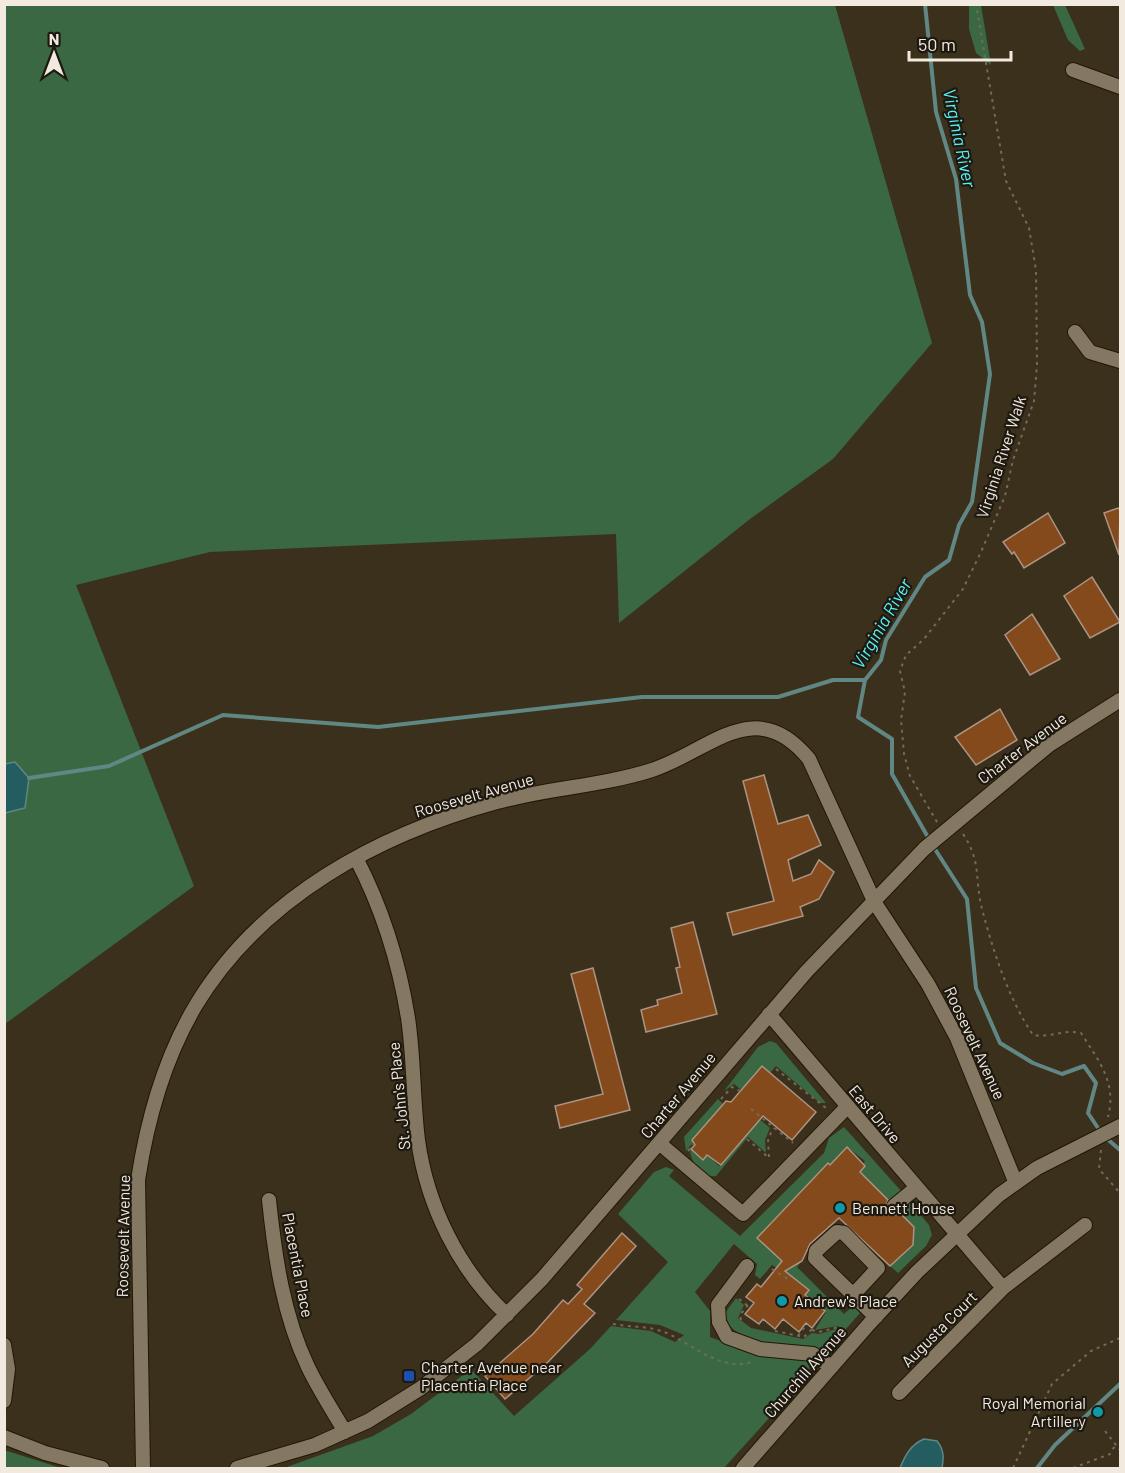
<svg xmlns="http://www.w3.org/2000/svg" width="1125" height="1473" font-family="Barlow,sans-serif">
<rect width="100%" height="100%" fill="#3b301c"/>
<path fill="#396843" d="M969,4l12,1 10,60 -15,-12 -7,-24z
M5,5h830l97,338 -99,116 -83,60 -131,104 -3,-89 -406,18 -134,33 118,301 -189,138z
M1053,5h12l20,44 -5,2 -12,-11z
M770,1041l6,2 50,60h-6l-44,-37 -6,7 -6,-6 -10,7 -9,19 -11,-9 -10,7 34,-44z
M718,1099l6,6 -31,34v4l-7,8 -2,-14z
M750,1111l20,17 -5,12 1,13 -18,-16 -32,39c-15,2 -25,-15 -26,-25l1,-2 16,6 12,11 3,-1 20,-25z
M844,1127l58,65 -12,10 -30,-30 5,-6 -2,-2 2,-3 -18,-14 -17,18 -2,-2 -70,75 29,28 15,-5 -5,6 47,47 9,-8 7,7 -15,17 -7,-4 -23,4 11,-18 -21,-17 4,-5 -37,-25 -12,14 -5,-4 2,-11 -23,-20 -39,48 15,19v26l50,19 47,3 6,2 -4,3 1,9 -86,95h-440l89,-32 38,-22 60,-45 43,47 76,-67 21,-23 40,5 24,11 9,-7 -24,-10 -44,-5 52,-58 -50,-48 36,-42 12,-5 8,3 -5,6 71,60 84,-83 5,-15z
M909,1201l20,24 3,10 -6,11 -28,27 -8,-7 22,-20 2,-19 -19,-16z
M736,1298l8,7 -6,13 13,10 52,11 9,-6 8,1 18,-6 5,4 -10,12 -7,2v4c-24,-2 -100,-4 -101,-37z
M4,1450l57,18h-56z"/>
<path fill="#235d5f" stroke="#618785" stroke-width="1.5" d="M15,762l14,16 -4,30 -20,5v-49z
M924,1439l13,2c7,9 7,16 5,27h-42c5,-12 10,-23 24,-29z"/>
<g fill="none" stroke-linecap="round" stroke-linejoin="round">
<path stroke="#618785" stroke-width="4" d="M925,4l11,108 20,67 14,116 12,27 8,52 -18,128 -13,23 -10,35 -24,17 -39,63 -5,20 -16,20 -7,37 34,22v35l37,65
M29,778l80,-12 114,-51 155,12 264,-30h136l55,-17h32
M933,846l34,53 9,89 24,55 33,20 29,11 22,-8 12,17 -8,30 12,18
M1105,1137l15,13
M1037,1468l18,-23 65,-61"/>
</g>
<path fill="#854a1c" stroke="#ac9485" stroke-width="1.5" d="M1118,508l2,2 -1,45 -15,-42z
M1048,513l17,30 -41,25 -10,-16 -2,2 -9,-12z
M1092,577l28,45 -30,16 -26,-42z
M1032,614l28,45 -30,16 -25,-40z
M1000,709l17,31 -41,25 -21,-28z
M764,775l14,49 30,-9 13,30 -33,15 5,21 18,-7 8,-14 15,12 -15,27 -19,8 3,9 -70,19 -6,-22 47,-12 -31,-120z
M693,922l24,92 -71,18 -5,-22 17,-5 -1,-5 25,-7 -6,-25 4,-1 -9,-39z
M593,968l37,142 -70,18 -5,-22 48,-12 -32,-120z
M762,1066l54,46 -24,28 -29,-24 -42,49 -14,-10 -4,5 -12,-11 4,-4 -3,-5 34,-39 5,1z
M847,1147l18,19 -5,6 28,28 -3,7 2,5 8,3 5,-2 14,14 -1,18 -23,21 -51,-48 -29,26 -8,17 -17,10 24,19 -4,5 20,16 -13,17 -6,-5 -7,9 -16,-13 -8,10 -12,-10 -4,5 -14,-10 9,-11 -8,-6 11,-13 4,3 21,-26 -25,-23 71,-75 2,2z
M622,1233l14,13 -52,58 11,9 -46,48 -44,38 -20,-23 48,-42 30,-34 5,4 14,-15 -5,-4z"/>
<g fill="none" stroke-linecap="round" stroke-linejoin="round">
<defs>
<path id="minor" d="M1073,70l47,17
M1075,332l15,20 30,9
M356,858c26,50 43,104 52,160 6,40 5,82 10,122 9,66 41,130 89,175
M769,1014l234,274
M659,1143l84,71 104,-107
M269,1200c6,57 14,115 39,167 11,23 25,44 37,65
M894,1206l22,-18
M747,1266l-29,39 1,17 8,15 33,12 53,5 18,13
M853,1295l25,-27 -34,-35 -7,-1 -21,19 -1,7 61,59
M4,1345l4,24 -4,32
M899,1393l104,-105 82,-63
M4,1437l41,16 57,15
M143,1468l-5,-288c9,-59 27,-123 58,-175 65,-108 183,-171 301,-203 51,-14 105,-16 155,-32 58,-19 103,-77 157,-11l66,144 53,81 29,54 58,143
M237,1468l78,-23 53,-24 53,-33 56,-44 65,-65 264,-307 118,-123 125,-104 71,-45
M743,1468l126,-144 48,-52 82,-77 38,-27 83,-42"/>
</defs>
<use href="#minor" stroke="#221705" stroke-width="16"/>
<path stroke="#746a58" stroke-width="2" stroke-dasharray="3 4.5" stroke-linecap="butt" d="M937,822l-27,-46 -6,-22 -3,-34 4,-28 -5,-21 6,-16 18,-16 39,-50 18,-37 24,-56 8,-36 21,-59 3,-36 -1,-95 -7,-42 -23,-47 -30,-177
M963,834c18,27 12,43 18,71 11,43 27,93 52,130 17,3 31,-6 48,-2 18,28 36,50 27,84
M776,1069l50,39
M721,1099l11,-12 8,4
M751,1109l42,34
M747,1139l22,19 -1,-20 6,-10
M1101,1150l-2,19 21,24
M688,1151l6,-7
M772,1269l16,10
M739,1299l9,7
M741,1320l-1,-5 11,-14
M613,1324c16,3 36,2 51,8 28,11 55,40 88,30
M812,1330l7,2 20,-5 6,5
M775,1331l29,6 9,-9
M798,1336l9,-12
M1105,1431l15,19
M1013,1468l39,-84 39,-33 29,-13
M1073,1468l37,-14 6,-10"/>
<use href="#minor" stroke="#857862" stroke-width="14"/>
</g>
<g fill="#0f9aa8" stroke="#1e1910" stroke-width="2">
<circle cx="840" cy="1208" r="6"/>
<circle cx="782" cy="1301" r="6"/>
<circle cx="1098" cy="1412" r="6"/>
</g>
<rect fill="#1a4fb4" stroke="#1e1910" stroke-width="2" x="403" y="1370" width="12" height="12" rx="3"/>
<g text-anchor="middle" stroke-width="4.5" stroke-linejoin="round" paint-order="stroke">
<g font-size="16" fill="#f2eade" stroke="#1e1910">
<text transform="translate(1001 457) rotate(-72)" y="6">Virginia River Walk</text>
<text transform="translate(1022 748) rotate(-37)" y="6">Charter Avenue</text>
<text transform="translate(474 795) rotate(-16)" y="6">Roosevelt Avenue</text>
<text transform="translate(975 1043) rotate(65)" y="6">Roosevelt Avenue</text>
<text transform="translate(678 1095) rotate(-50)" y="6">Charter Avenue</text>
<text transform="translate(399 1096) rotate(-96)" y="6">St. John's Place</text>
<text transform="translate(875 1114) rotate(50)" y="6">East Drive</text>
<text transform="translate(123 1236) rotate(-89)" y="6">Roosevelt Avenue</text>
<text transform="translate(298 1265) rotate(79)" y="6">Placentia Place</text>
<text transform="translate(939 1329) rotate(-45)" y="6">Augusta Court</text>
<text transform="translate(805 1372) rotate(-49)" y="6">Churchill Avenue</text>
</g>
<g font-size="16" fill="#f2eade" stroke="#1e1910" text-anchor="start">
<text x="852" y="1214">Bennett House</text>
<text x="794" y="1307">Andrew's Place</text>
<text x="421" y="1373">Charter Avenue near<tspan x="421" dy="18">Placentia Place</tspan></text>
<text x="1086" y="1409" text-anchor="end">Royal Memorial<tspan x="1086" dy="18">Artillery</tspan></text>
</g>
<g font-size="18" font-style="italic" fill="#56f4f9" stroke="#1e1910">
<text transform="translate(959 138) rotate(78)" y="6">Virginia River</text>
<text transform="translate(882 624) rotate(-60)" y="6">Virginia River</text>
</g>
</g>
<rect width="1125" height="1473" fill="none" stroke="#f2eade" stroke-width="12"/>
<g transform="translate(54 54)" stroke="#1e1910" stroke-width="4.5" paint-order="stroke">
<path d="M0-4.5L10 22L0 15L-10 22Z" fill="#f2eade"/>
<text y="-9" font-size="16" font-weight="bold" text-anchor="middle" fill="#f2eade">N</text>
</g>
<path d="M909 51v9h102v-9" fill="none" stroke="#f2eade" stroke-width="3"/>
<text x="918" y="51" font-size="18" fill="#f2eade" stroke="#1e1910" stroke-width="4.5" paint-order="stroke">50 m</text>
</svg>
